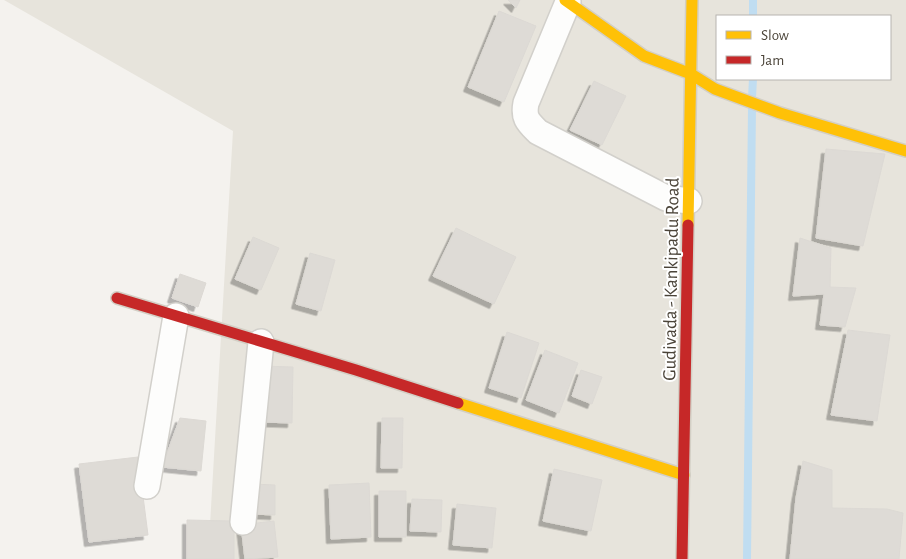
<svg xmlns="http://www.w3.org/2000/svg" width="906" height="559" font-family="'Alegreya Sans',sans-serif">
<defs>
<filter id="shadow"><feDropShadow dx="-4.5" dy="4.5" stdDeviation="0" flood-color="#0004"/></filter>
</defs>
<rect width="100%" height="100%" fill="#f4f2ee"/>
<path fill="#e7e4dc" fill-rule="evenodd" d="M4,0h902v559h-698l25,-428zM717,16h173v63h-173z"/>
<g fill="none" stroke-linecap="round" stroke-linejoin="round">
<path stroke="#c0ddf1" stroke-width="8" d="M753,16v-16
M752,97l1,-18
M747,559l5,-451"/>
</g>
<path fill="#dedbd6" stroke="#dcd9d4" filter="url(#shadow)" d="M508,0h12l-4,8z
M499,11l37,15 -32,76 -36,-15z
M594,81l32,15 -24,49 -32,-15z
M826,149l59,5 -22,92 -47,-8z
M456,228l60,29 -22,47 -61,-28z
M253,237l26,11 -18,42 -26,-11z
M800,238l31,10 -1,39 26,1 -11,39 -25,-2 4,-31 -31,2z
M310,253l25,7 -14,51 -25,-7z
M180,274l26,9 -8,24 -26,-9z
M848,330l42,5 -13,86 -46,-6z
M507,332l32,11 -18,55 -32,-10z
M545,350l33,13 -19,50 -33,-13z
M264,366l29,1 -1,56 -30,-1z
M581,370l21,7 -10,27 -20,-8z
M180,418l26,3 -5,50 -39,-4z
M382,418h21l-1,50h-21z
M138,457l10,78 -59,7 -10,-78z
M803,461l29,9v38l55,1 16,4 -4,46h-109l6,-61z
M554,469l48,11 -11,51 -48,-10z
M369,483l2,54 -40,2 -2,-54z
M253,484l22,1v30l-22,-1z
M379,491h27v46h-27z
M412,499l30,1 -1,32 -31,-1z
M457,504l39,4 -4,40 -39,-3z
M187,520l47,1v38h-47z
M274,521l4,36 -33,2 -4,-34z"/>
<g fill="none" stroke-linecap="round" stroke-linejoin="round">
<defs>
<path id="street" d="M568,2l-42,101c-3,15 2,19 12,29l128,66 23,3
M147,486l29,-170
M243,522l18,-180"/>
<path id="slow" d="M565,0l79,56 47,18 24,15 65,24 126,38
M688,225l4,-225
M458,403l226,72"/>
<path id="jam" d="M117,298l239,72 102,33
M682,559l6,-334"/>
</defs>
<use href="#street" stroke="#d2d0cb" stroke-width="28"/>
<use href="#slow" stroke="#d3cfc5" stroke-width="14"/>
<use href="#jam" stroke="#d3cfc5" stroke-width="14"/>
<use href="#street" stroke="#fdfdfc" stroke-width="25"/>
<use href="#slow" stroke="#ffc107" stroke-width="11"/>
<use href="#jam" stroke="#c62828" stroke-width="11"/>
</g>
<g text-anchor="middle" stroke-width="4" stroke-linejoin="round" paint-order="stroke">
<g font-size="19" fill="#4b4439" stroke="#fff">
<text transform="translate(670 279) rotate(-89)" y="7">Gudivada - Kankipadu Road</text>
</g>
</g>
<rect x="716" y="15" width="175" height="65" fill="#ffffff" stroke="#b7b4b0"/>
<rect x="726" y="31" width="25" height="8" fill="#ffc107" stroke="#b7b4b0"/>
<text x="761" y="40" font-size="15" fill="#4b4439">Slow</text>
<rect x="726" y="56" width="25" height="8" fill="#c62828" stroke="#b7b4b0"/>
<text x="761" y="65" font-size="15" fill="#4b4439">Jam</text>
</svg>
